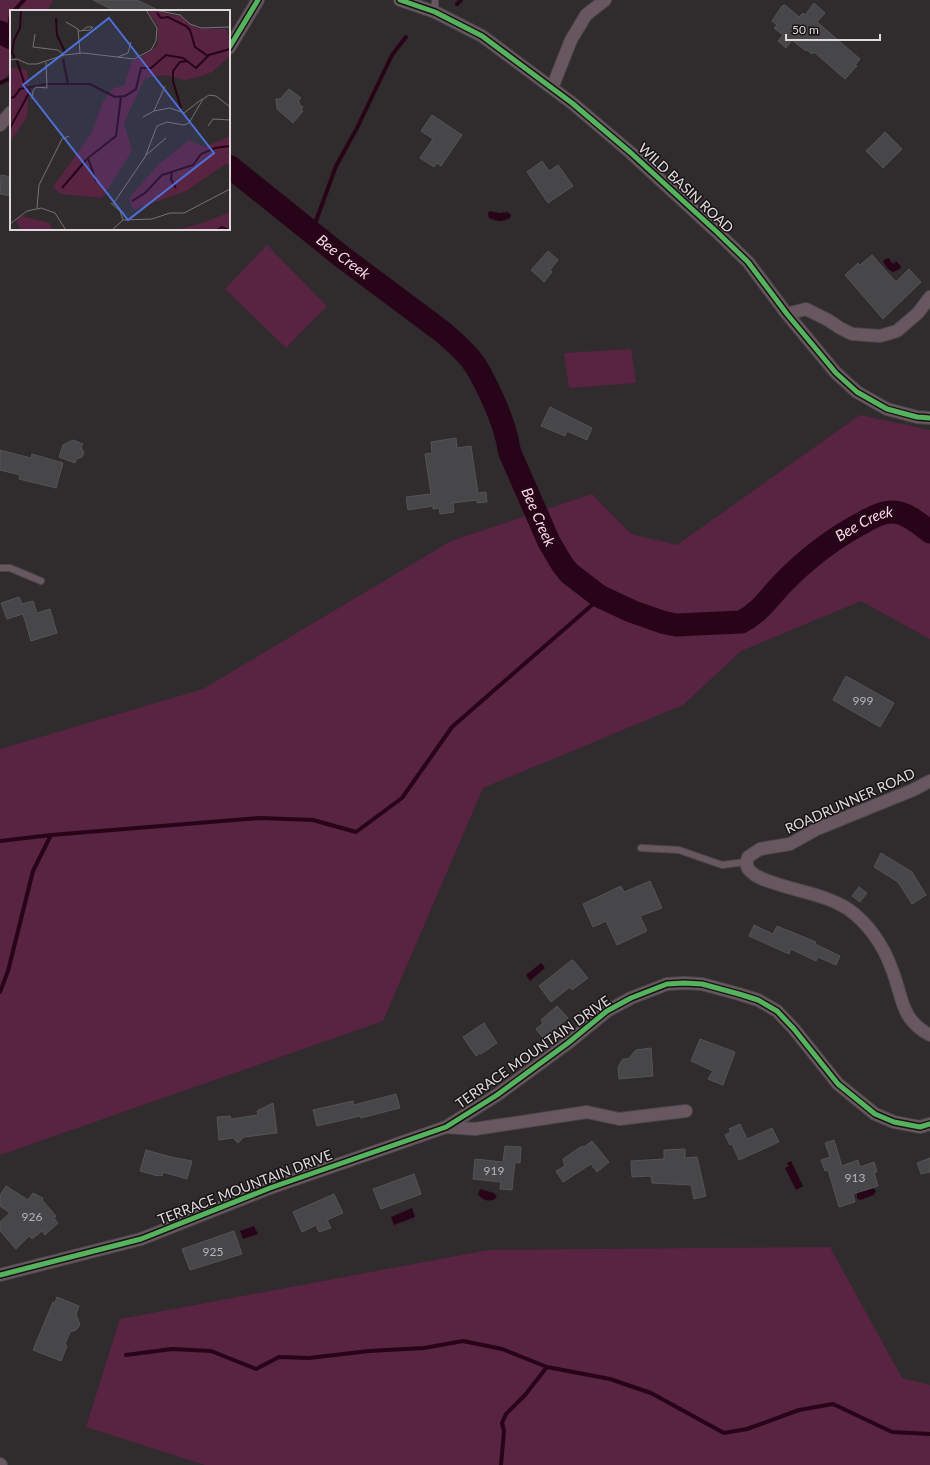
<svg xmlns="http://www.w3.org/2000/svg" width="930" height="1465" font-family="Lato,sans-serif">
<rect width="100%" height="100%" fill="#302b2d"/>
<path fill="#592342" d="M0,0h53l-6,11h-36v59l-11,15z
M267,245l60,61 -41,42 -61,-59z
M631,349l5,34 -67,5 -5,-35z
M860,415l70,15v209l-69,-38 -120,50 -58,54 -200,83 -100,233 -383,134v-406l203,-60 248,-148 141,-47 39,40 46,11z
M830,1247l72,131 28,7v80h-725l-119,-38 34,-108 368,-69z"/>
<path fill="#280419" d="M489,211l11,2 8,-1 3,3 -1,3c-7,4 -13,4 -21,0l-1,-4z
M889,258l2,4 3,2 2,-3 5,5 -1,3 -7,3 -5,-3 -5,-7 2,-3z
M541,963l4,5 -15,13 -4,-6z
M791,1161l12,25 -7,4 -11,-22 4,-2 -2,-3z
M873,1188l3,3 -2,4 -14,5 -3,-2v-5z
M480,1189l14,4 3,4c-5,6 -15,4 -19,-3z
M412,1208l3,9 -21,8 -3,-8z
M254,1226l4,8 -15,5 -3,-8z"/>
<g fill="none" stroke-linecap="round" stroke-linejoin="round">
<path stroke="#280419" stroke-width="4" d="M457,4l4,-4
M14,11l10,-11
M7,36l4,-21
M0,83l11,-5
M312,232l24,-66 21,-38 35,-73 14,-18
M0,841l51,-6
M0,992l8,-21 25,-100 18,-36 209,-17 53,2 43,12 46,-34 50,-71 140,-122 7,-9
M126,1355l46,-6 39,2 45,18 23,-12 30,1 60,-7 55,-3 39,-7 39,8 45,18 63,12 41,14 73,40 23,-4 52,-19 34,-6 59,28 38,2
M501,1465l3,-34 -2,-8 4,-9 19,-19 22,-28"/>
<g stroke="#280419" stroke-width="23">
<path d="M0,32l11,6"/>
<path id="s1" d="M229,166l112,90 103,77c9,8 17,15 25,24 13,15 32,58 37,78 2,6 2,12 4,18l39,89 13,22 7,9 30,23 32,15 31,11 14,3 65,-3c17,-8 28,-24 40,-37 25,-26 52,-47 83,-63 9,-5 18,-10 29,-10 13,0 27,12 37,20"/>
</g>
</g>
<path fill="#474749" stroke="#545455" d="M93,0h44l23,11h-45z
M814,3l11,10 -8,9 43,37 -5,6 2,1 -12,13 -31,-27 -2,2 -5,-4 -1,1 -14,-11 -6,8 -8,-7 5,-6 -9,-7 3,-3 -5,-4 10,-15 3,-1 14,12 4,-4 2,2z
M289,89l12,9 -3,3 2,2 -1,1 4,3 -2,2 2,2 -10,12 -16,-14 -1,-10h4z
M432,115l30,20 -21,31 -4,-3 -3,4 -14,-9 13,-19 -12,-8z
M885,132l17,17 -19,19 -17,-17z
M542,161l7,10 9,-6 15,21 -25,17 -21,-31z
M1,175l10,2v19l-11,-2z
M548,251l10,9 -8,10 2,2 -8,10 -13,-12z
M872,255l24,27 13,-13 12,13 -38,37 -38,-44 13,-12 2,2z
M550,407l42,21 -5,12 -20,-9 -2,5 -24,-10z
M456,438l1,10 14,-2 7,47 8,-1 1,10 -10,1v-3l-24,3 1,9 -14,2 -1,-6 -6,1v-3l-25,4 -2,-13 25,-3 -6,-40 7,-1 -1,-11z
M73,440l10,4 -2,3 3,6 -2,4 -6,2 -1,4 -16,-6 4,-12z
M0,450l31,8 1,-4 31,9 -7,25 -37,-9 1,-4 -20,-5z
M19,597l3,7 11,-3 4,12 13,-4 7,24 -26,8 -8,-27 -16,5 -6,-16z
M846,676l48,27 -14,24 -47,-27z
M881,853l31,19 14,23 -14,9 -14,-22 -24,-15z
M650,881l12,27 -22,8 7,15 -30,14 -11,-24 -13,6 -10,-23 38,-18 3,6z
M859,887l8,6 -7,9 -8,-6z
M754,925l19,9 4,-8 39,16 -1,2 25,12 -4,9 -18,-8 -2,4 -25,-12 -2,5 -40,-18z
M572,960h1l15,18 -16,12 -2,-3 -19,15 -12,-16z
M557,1006l11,12 -24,21 -8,-10 7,-6 -2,-3z
M484,1023l13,20 -16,11 -1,-1 -4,3 -13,-19z
M700,1039l35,13 -12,33 -15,-6 5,-8 -22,-10z
M651,1048l2,28 -34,3 -1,-12 5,-8h5l8,-9z
M396,1094l4,14 -39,10 -1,-2 -43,10 -4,-16 40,-9 1,4z
M273,1103l4,30 -33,4 -6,6 -5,-5 -14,2 -2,-23 13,-1 1,3 27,-4 -1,-4z
M740,1124l7,15 25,-11 7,14 -40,18 -7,-16 -2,1 -5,-10 6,-3 -2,-3z
M834,1140l8,26 16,-6 2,7 14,-5 3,10 -3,1 4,13 -25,8 2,8 -16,5 -11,-37 -3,1 -4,-11 9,-3 -5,-14z
M592,1141l17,21 -12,10 -6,-8 -28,18 -7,-11 9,-5 -2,-7 19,-13 2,1z
M505,1146l16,1 -1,16 -5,-1 -3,28 -12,-1 1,-7 -28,-3 2,-20 28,3z
M685,1149v9l12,-1 9,39 -12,3 -3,-14 -39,-2 -1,-7 -19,1 -1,-16 33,-2v-9z
M146,1150l25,7 21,4 -5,18 -24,-7 -1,4 -4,-1v1l-18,-5z
M930,1158v14l-9,2 -4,-11z
M414,1174l7,20 -40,15 -8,-20z
M6,1186l22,14 5,-7 10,5 -1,2 14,16 -2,2 4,5 -13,12 -3,-4 -10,8 -3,-3 -13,13 -16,-18v-9l10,-9 -10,-7v-11z
M334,1194l9,19 -16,7 4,8 -12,4 -3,-7 -14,7 -9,-20z
M234,1231l8,23 -52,16 -8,-21z
M57,1297l22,9 -3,8 4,11 -4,5 -6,2 -5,12 2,2 -6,15 -28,-11 20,-48 2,1z"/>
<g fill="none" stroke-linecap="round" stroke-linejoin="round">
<defs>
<path id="service" d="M435,12v-12
M0,568h10l31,13
M641,848l38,2 43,15 24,-3"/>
<path id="minor" d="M400,0l35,12 47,24 90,67 59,50 86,79 31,30 39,52 49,59 21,19 30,17 30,8 13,1
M229,48l29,-48
M552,88l19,-48 15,-25 19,-15
M0,125l11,-13
M787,314l19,-5 22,11 12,8 12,6 28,2 17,-5 21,-18 12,-16
M930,781l-17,9 -96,39 -27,15 -30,5 -12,8c-2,5 -2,10 2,14 8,8 19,10 30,14 22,7 48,11 68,24 20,14 35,36 43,58 12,28 8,52 39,68
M446,1127l29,2 112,-17 32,7 67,-8
M0,1275l141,-36 129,-51 176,-61 51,-32 71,-52 39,-32 24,-13 36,-14 17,-1 18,1 37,10 19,6 19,11 17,18 44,55 37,30 19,8 26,5 10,-3
M0,1464l1,1"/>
</defs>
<use href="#service" stroke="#4b4849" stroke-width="8"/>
<use href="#minor" stroke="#4b4849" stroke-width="14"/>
<use href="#service" stroke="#695760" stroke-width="6"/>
<use href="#minor" stroke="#695760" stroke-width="12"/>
<defs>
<path id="cycleway" d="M400,0l35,12 47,24 90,67 59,50 86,79 31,30 39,52 49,59 21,19 30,17 30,8 13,1
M229,48l29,-48
M0,1275l141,-36 129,-51 176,-61 51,-32 71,-52 39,-32 24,-13 36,-14 17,-1 18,1 37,10 19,6 19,11 17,18 44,55 37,30 19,8 26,5 10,-3"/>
</defs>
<use href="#cycleway" stroke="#171315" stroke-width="8"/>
<use href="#cycleway" stroke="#56b35d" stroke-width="5"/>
</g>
<g text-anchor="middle" stroke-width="3" stroke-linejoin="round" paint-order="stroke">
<g font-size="12" fill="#bab5b8">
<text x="863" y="705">999</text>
<text x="494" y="1175">919</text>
<text x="855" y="1182">913</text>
<text x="32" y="1221">926</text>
<text x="213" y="1256">925</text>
</g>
<g font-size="14" fill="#e0dadd" stroke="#171315">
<text transform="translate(686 188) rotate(43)" y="5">WILD BASIN ROAD</text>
<text transform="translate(850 801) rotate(-24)" y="5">ROADRUNNER ROAD</text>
<text transform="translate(533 1052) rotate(-35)" y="5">TERRACE MOUNTAIN DRIVE</text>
<text transform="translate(245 1187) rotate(-21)" y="5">TERRACE MOUNTAIN DRIVE</text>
</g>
<g font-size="15" font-style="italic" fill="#f5dce7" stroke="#171315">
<text dy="5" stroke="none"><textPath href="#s1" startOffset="146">Bee Creek</textPath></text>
<text dy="5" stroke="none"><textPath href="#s1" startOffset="482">Bee Creek</textPath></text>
<text dy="5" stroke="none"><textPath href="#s1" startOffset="891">Bee Creek</textPath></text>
</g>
</g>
<g transform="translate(10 10)">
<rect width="220" height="220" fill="#302b2d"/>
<path d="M137,0l33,6 18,13h28l4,13v14l-18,16 -14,5 -13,3 -20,-5 -20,3 -21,45 8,28 -30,47 -41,-4 -8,-7 38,-53 12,-32 10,-14 11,-2 8,-25 20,-10 6,-7v-18zM0,57l17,3 2,22 -2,25 -17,25zM220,126v28l-6,1 -38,26 -53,19 -4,-12 29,-33 31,-25 16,7zM220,202v18h-54l26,-7zM12,206l28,7 2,7h-31l-5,-9z" fill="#592342"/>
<path fill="none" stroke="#280419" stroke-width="2" d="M147,3l4,5 7,-1 18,9 4,4 5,17 13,9M46,8l1,17 8,17M5,48l-3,-5 2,-13 6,-12 1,-18M53,49l5,25M7,51l9,27M0,88l4,-1 6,-8 27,-5h43l25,13 10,-1 11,-7 5,-21h10l15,-13 17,3 13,10 13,-13 21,-6M171,98l-8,-27v-10l7,-9 7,-1M0,118l20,-37 -1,-4M162,162l-1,7 5,9M86,171l-8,-23 28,-22 5,-39M52,178l25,-29M122,191l13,-8 17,-18 31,-10 8,-11 14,-6 15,-2M207,220l5,-3 7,3"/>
<path fill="none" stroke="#767173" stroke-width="1" d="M145,0l25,5 10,9 11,4 29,-1M56,12l12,7 2,24M68,21l12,-1 3,-3h-6l-4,3M25,24l-2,13 25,3 6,5M108,47l10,-4 3,-11M0,50l7,-1 11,5h9l27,-9 19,-2 51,6 17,-9 5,-9 1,-13 -11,-18M155,76l-11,25 16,-3 14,5 18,-14M22,89l1,-8 3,-4 11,1 -1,-26M133,107l11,-6M198,116l5,-7 17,1M135,146l21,-18M101,193l9,8 3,9M103,194l32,-47 12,-31 10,-4 17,3 5,-2 14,-24 6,-4 7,1 14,11M27,198l2,-23 23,-46 7,-3M113,210l29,-1 18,-6h14l46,-24M0,214l17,-13 14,-3 14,5 11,17M102,220l11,-10"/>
<path fill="#4e71d9" fill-opacity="0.15" stroke="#4e71d9" stroke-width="2" d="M99,8l105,135 -86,67 -105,-135z"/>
<rect width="220" height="220" fill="none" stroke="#e0dadd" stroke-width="2"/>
</g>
<path d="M786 34v6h94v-6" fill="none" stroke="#e0dadd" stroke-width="2"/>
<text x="792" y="34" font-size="12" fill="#e0dadd" stroke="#171315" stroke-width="3" paint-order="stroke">50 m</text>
</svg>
